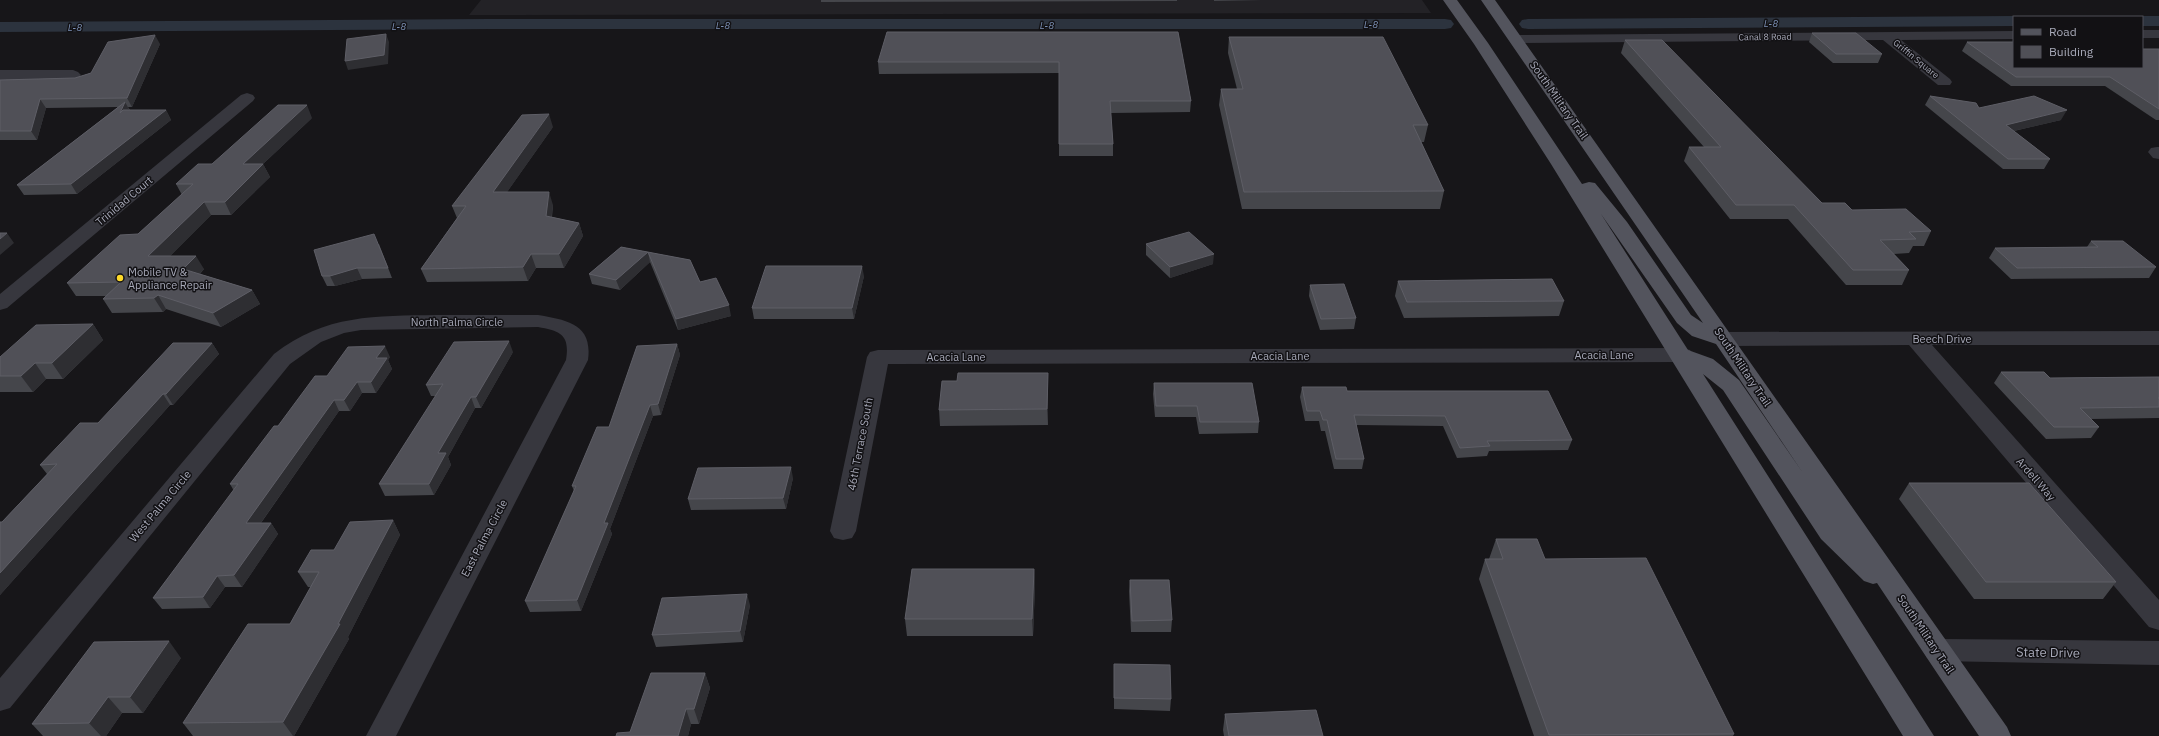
<svg xmlns="http://www.w3.org/2000/svg" width="2159" height="736" font-family="'IBM Plex Sans',sans-serif">
<rect width="100%" height="100%" fill="#171619"/>
<path fill="#232226" d="M481,0h941l9,13 -962,2z"/>
<g fill="none" stroke-linecap="round" stroke-linejoin="round">
<path fill="#2c333e" fill-rule="evenodd" d="M2014,16l5,1h-5v9l-486,3 -6,-1 -3,-4 3,-4 6,-1z
M2142,16h17v10h-17v-9h-5z
M489,19h956l6,1 3,4 -3,4 -6,1h-956l-489,3v-10z"/>
<path fill="#37373e" fill-rule="evenodd" d="M2142,30h17v8h-17z
M2014,31v8l-113,1 49,39 2,3 -2,3h-12l-55,-45 -367,3 -5,-1 -2,-3 2,-3 5,-1z
M0,70h73l5,2 3,3 -3,3 -5,2h-73z
M247,93l6,2 2,3 -2,3 -246,207 -7,2v-16l241,-199z
M2157,147h2v12l-6,-1 -5,-6 3,-4z
M538,315c29,5 55,9 50,45l-192,376h-30l200,-376c4,-25 -5,-29 -28,-33l-177,3 -17,3 -23,9 -31,22 -280,344 -10,3v-33l274,-324c51,-40 102,-38 163,-39 34,0 67,0 101,0z
M2159,331v14h-227l227,255v30l-10,-3 -240,-282 -185,1 -8,-2 -3,-5 3,-5 8,-2z
M1682,348l8,2 3,5 -3,5 -8,2 -794,2 -32,167 -4,7 -9,2 -9,-2 -4,-7 37,-174 3,-5 8,-2z
M1937,639l222,2v24l-222,-4 -10,-3 -4,-8 4,-8z"/>
<path fill="#53545d" fill-rule="evenodd" d="M1443,0h14l31,43 94,141 7,-2 6,1 32,39 64,93 12,8 -222,-323h14l512,727 4,9h-32l-102,-153 -4,1 -9,-3 -43,-42 -98,-149 -20,-16 231,362h-31l-352,-572 -77,-120zM1601,214l76,109 15,13 24,8 87,129 -64,-93 -26,-21 -25,-9z"/>
</g>
<path fill="#45464b" d="M821,0h356v1l-356,1z
M1214,0h48l-48,1z
M1178,32l13,69 -1,11 -79,1 2,31v12h-54v-83l-180,1 -1,-12z
M1812,33l70,21 -4,9h-45l-24,-21z
M1229,37l199,88 -4,17h-3l23,49 -4,18h-198l-23,-104 2,-16h16l-9,-36z
M1625,40l197,163 30,7 79,21 -7,15h-11l-4,7 -15,1 15,16 -7,15h-56l-58,-66h-58l-46,-58 5,-14h15l-83,-94z
M1967,42l47,25 145,-18v71h-3l-51,-34h-94l-49,-35z
M160,44l-28,63h-4l2,3h36l5,10 -94,74 -53,1 -7,-10 101,-78 -72,1 -9,32h-37v-60l75,-2 16,-5z
M1930,96l49,12 82,12 -47,11 36,28 -6,10h-41l-78,-64z
M312,118l-49,46 7,13 -39,38h-20l-41,41 34,13 -4,5 52,16 8,14 -39,23 -55,-18 -3,3 -51,1 -9,-14 3,-3h-30l-9,-13 71,-49 44,-39 -6,-11 36,-20z
M553,127l-46,65 46,13 -1,12 27,6 4,13 -19,32h-28l-8,13 -101,1 -6,-13 36,-51 -5,-12z
M2091,241l65,26 -7,11 -138,1 -22,-21 6,-10 92,-1z
M379,244l13,34 -30,1 -27,7h-8l-5,-10z
M1146,244l67,20 -43,14 -24,-23z
M621,247l69,13 10,22 31,34 -53,14 -28,-68 -30,28 -28,-6 -3,-10z
M864,276l-10,43h-100l-2,-11z
M1398,281l166,20 -5,15 -155,2 -9,-22z
M1310,285l46,33 -2,11 -34,1 -11,-34z
M93,324l10,16 -40,39h-17l-13,13h-33v-35z
M212,343l7,11 -46,51h-3l-170,190v-73h2l45,-48 -7,-9 58,-42z
M677,344l3,11 -19,60 -8,1 -43,113 2,5 -31,77 -51,1 -5,-11 49,-110 -2,-5 37,-59z
M513,352l-32,56h-6l-27,49 3,8 -17,30 -49,1 -6,-12 57,-88h-5l-5,-11z
M390,357l-2,3 4,9 -16,24h-14l-12,18h-11l-78,112h10l7,11 -36,53h-17l-15,21 -48,1 -9,-11 81,-107 -4,-7 48,-58 49,-50z
M2001,372l49,6 109,-1v41l-68,1 8,8 -8,11 -45,1 -52,-56z
M1048,373v52l-108,1 -1,-16 18,-29z
M1154,383l105,39 -1,11 -59,1 -3,-17h-41l-2,-23z
M1302,387l45,4 225,49 -4,10 -79,1 -2,5 -30,2 -14,-32 -87,-1 8,34 -2,10h-28l-9,-38h-4l-2,-10h-14l-5,-24z
M793,478l-7,31 -95,1 -3,-11z
M1909,483l207,99 -13,17h-129l-75,-100z
M393,520l7,15 -52,102 1,2 -55,97h-101l-10,-13 107,-99 21,-37h-3l-10,-15 36,-22z
M1496,539l49,20 189,175 -1,2h-199l-55,-157 6,-20h4z
M1034,569l1,17 -2,50h-126l-2,-17z
M1130,580l42,40 -1,12h-40l-2,-41z
M750,605l-7,37 -87,5 -4,-12z
M181,658l-38,55h-21l-16,23h-63l-11,-12z
M1114,664l57,35 -1,12 -56,-2z
M705,673l5,15 -11,36h-8l-3,12h-72l14,-4z
M1225,714l98,22h-99l-1,-6z"/>
<path fill="#2e2e32" d="M386,34l3,8 -1,22 -40,6 -3,-9z
M155,35l5,9 -28,63 -5,-9z
M40,99l6,9 -9,32 -6,-9z
M125,102l5,9 -10,2z
M307,105l5,13 -49,46 7,13 -39,38 -6,-13 18,-38z
M166,110l5,10 -94,74 -6,-10z
M2067,110l-6,10 -61,14 6,-9z
M549,114l4,13 -55,78 -5,-13z
M549,192l4,13 -3,24 -4,-13z
M204,202l7,13 -55,55 -8,-14z
M579,223l4,13 -19,32 -5,-14z
M7,233l7,10 -14,12v-16z
M648,252l2,10 -30,28 -4,-10z
M531,254l5,14 -8,13 -5,-14z
M1214,254l-1,10 -43,14v-11z
M196,256l8,13 -13,14 -8,-14z
M862,266l2,10 -10,43 -2,-11z
M357,268l5,11 -27,7 -5,-10z
M252,290l8,14 -39,23 -8,-14z
M158,295l8,14 -3,3 -9,-14z
M729,305l2,11 -53,14 -2,-11z
M93,324l10,16 -40,39 -11,-16z
M509,341l4,11 -32,56 -5,-11z
M212,343l7,11 -46,51 -7,-11z
M677,344l3,11 -19,60 -3,-11z
M385,346l5,11 -2,3 4,9 -16,24 -5,-11 5,-24z
M35,363l11,16 -13,13 -12,-16z
M1048,373v52l-1,-16z
M357,382l5,11 -12,18 -6,-11z
M163,394l7,11 -170,190v-22z
M471,397l4,11 -27,49 3,8 -17,30 -5,-11 9,-31z
M334,400l5,11 -86,123 -7,-11z
M650,405l3,11 -43,113 2,5 -31,77 -4,-11 27,-77z
M791,467l2,11 -7,31 -3,-11z
M393,520l7,15 -52,102 1,2 -55,97h-1l-10,-14 55,-98z
M271,523l7,11 -36,53 -8,-12z
M1034,569l1,17 -2,50 -1,-17z
M217,576l8,11 -15,21 -7,-11z
M747,594l3,11 -7,37 -3,-11z
M169,641l12,17 -38,55 -13,-16z
M705,673l5,15 -11,36 -5,-15z
M108,697l14,16 -16,23h-5l-12,-13z
M686,709l5,15 -3,12h-10z"/>
<path fill="#505057" stroke="#5e5e66" d="M887,32h291l13,69h-81l3,43h-54v-82h-181z
M1812,33h44l26,21h-46z
M386,34l-2,21 -39,6 2,-22z
M155,35l-28,63 -87,1 -9,32h-31v-51l75,-2 16,-5 17,-31z
M1229,37h154l45,88h-15l31,66 -200,1 -23,-103h22z
M1625,40h37l160,163h23l7,7 54,-1 25,22 -22,1 7,7 -36,1 29,30h-56l-59,-65h-58l-47,-58h32z
M1967,42h47v25h128v-18h17v60l-49,-32h-94z
M1930,96l46,7 3,5 55,-12 33,14 -61,15 44,34h-42z
M125,102l-5,11 3,-3h43l-95,74 -54,1z
M278,105h29l-64,59h20l-38,38h-21l-56,54h48l-13,13 69,21 -39,23 -55,-18 -4,3 -51,1 18,-17 -54,1 53,-48 18,-1 55,-50h-17l22,-20h14z
M549,114l-56,78h56l-3,24 33,7 -20,31h-28l-8,13 -102,2 45,-63h-14l70,-91z
M1189,232l25,22 -44,13 -24,-23z
M0,233h7l-7,6z
M374,234l14,34h-31l-27,8h-8l-8,-26z
M2091,241h32l33,26 -139,1 -22,-20 103,-1z
M621,247l69,13 10,22 16,-4 13,27 -53,14 -28,-67 -32,28 -27,-6z
M766,266h96l-10,42h-100z
M1552,279l12,22 -157,1 -9,-21z
M1344,284l12,34 -35,1 -11,-34z
M93,324l-41,39h-17l-14,13h-21v-19l36,-32z
M509,341l-33,56h-5l-33,56h8l-17,31h-50l64,-100 -17,1 28,-43z
M173,343h39l-46,51h-3l-163,179v-51h2l55,-58 -17,1 40,-42h18z
M677,344l-19,60 -8,1 -46,118h4l-31,77 -52,1 51,-115h-4l25,-59h12l28,-81z
M385,346l-9,12h11l-16,24h-14l-13,18h-10l-88,123h25l-37,52 -17,1 -14,21 -50,1 85,-114h-8l44,-58h4l37,-50h12l21,-29z
M2001,372h43l6,6 109,-1v21h-1h1v9l-79,1 19,19h-45z
M958,373h90l-1,36 -108,1 3,-29h15z
M1154,383h98l7,39h-59l-3,-16h-41z
M1302,387h44l1,4h201l24,49 -85,1 3,5 -30,2 -15,-32 -91,-1 10,44h-28l-9,-39h-4l-3,-9h-13z
M791,467l-8,31 -95,1 10,-31z
M1909,483h120l87,99h-130z
M393,520l-55,104h2l-57,98 -100,1 65,-99h42l29,-52h-21l13,-22h23l16,-28z
M1496,539h41l8,20 101,-1 88,176 -185,1 -64,-176h18z
M912,569h122l-2,50h-127z
M1130,580h39l3,40 -40,1z
M747,594l-7,37 -88,4 10,-37z
M169,641l-39,56h-22l-19,26 -57,1 62,-82z
M1114,664l56,1 1,34 -57,-1z
M651,673h54l-11,36h-8l-8,27h-62l1,-3 13,-1z
M1316,710l7,26h-94l-4,-22z"/>
<circle fill="#fdd92a" stroke="#121114" stroke-width="1.5" cx="120" cy="278" r="4"/>
<g text-anchor="middle" stroke-width="3" stroke-linejoin="round" paint-order="stroke">
<g font-size="9" fill="#a8aab9" stroke="#121114">
<text transform="translate(1765 37) rotate(-1)" y="3">Canal 8 Road</text>
<text transform="translate(1916 59) rotate(39)" y="3">Griffin Square</text>
</g>
<g font-size="10" font-style="italic" fill="#7d92b7" stroke="#121114">
<text x="1771" y="27">L-8</text>
<text x="1371" y="28">L-8</text>
<text x="723" y="29">L-8</text>
<text x="1047" y="29">L-8</text>
<text x="399" y="30">L-8</text>
<text x="75" y="31">L-8</text>
</g>
<g font-size="11" fill="#a8aab9" stroke="#121114">
<text transform="translate(1559 100) rotate(55)" y="4">South Military Trail</text>
<text transform="translate(124 201) rotate(-40)" y="4">Trinidad Court</text>
<text x="457" y="326">North Palma Circle</text>
<text x="1942" y="343">Beech Drive</text>
<text x="1604" y="359">Acacia Lane</text>
<text x="1280" y="360">Acacia Lane</text>
<text x="956" y="361">Acacia Lane</text>
<text transform="translate(1743 367) rotate(56)" y="4">South Military Trail</text>
<text transform="translate(860 444) rotate(-79)" y="4">46th Terrace South</text>
<text transform="translate(2036 479) rotate(49)" y="4">Ardell Way</text>
<text transform="translate(160 506) rotate(-50)" y="4">West Palma Circle</text>
<text transform="translate(484 538) rotate(-62)" y="4">East Palma Circle</text>
<text transform="translate(1926 634) rotate(56)" y="4">South Military Trail</text>
</g>
<g font-size="11" fill="#a8aab9" stroke="#121114" text-anchor="start">
<text x="128" y="276">Mobile TV &amp;<tspan x="128" dy="13">Appliance Repair</tspan></text>
</g>
<g font-size="13" fill="#a8aab9" stroke="#121114">
<text transform="translate(2048 652) rotate(1)" y="5">State Drive</text>
</g>
</g>
<rect x="2013" y="16" width="130" height="52" fill="#121114" stroke="#4e4e56"/>
<rect x="2021" y="29" width="20" height="6" fill="#53545d" stroke="#4e4e56"/>
<text x="2049" y="36" font-size="12" fill="#a8aab9">Road</text>
<rect x="2021" y="46" width="20" height="12" fill="#505057" stroke="#4e4e56"/>
<text x="2049" y="56" font-size="12" fill="#a8aab9">Building</text>
</svg>
